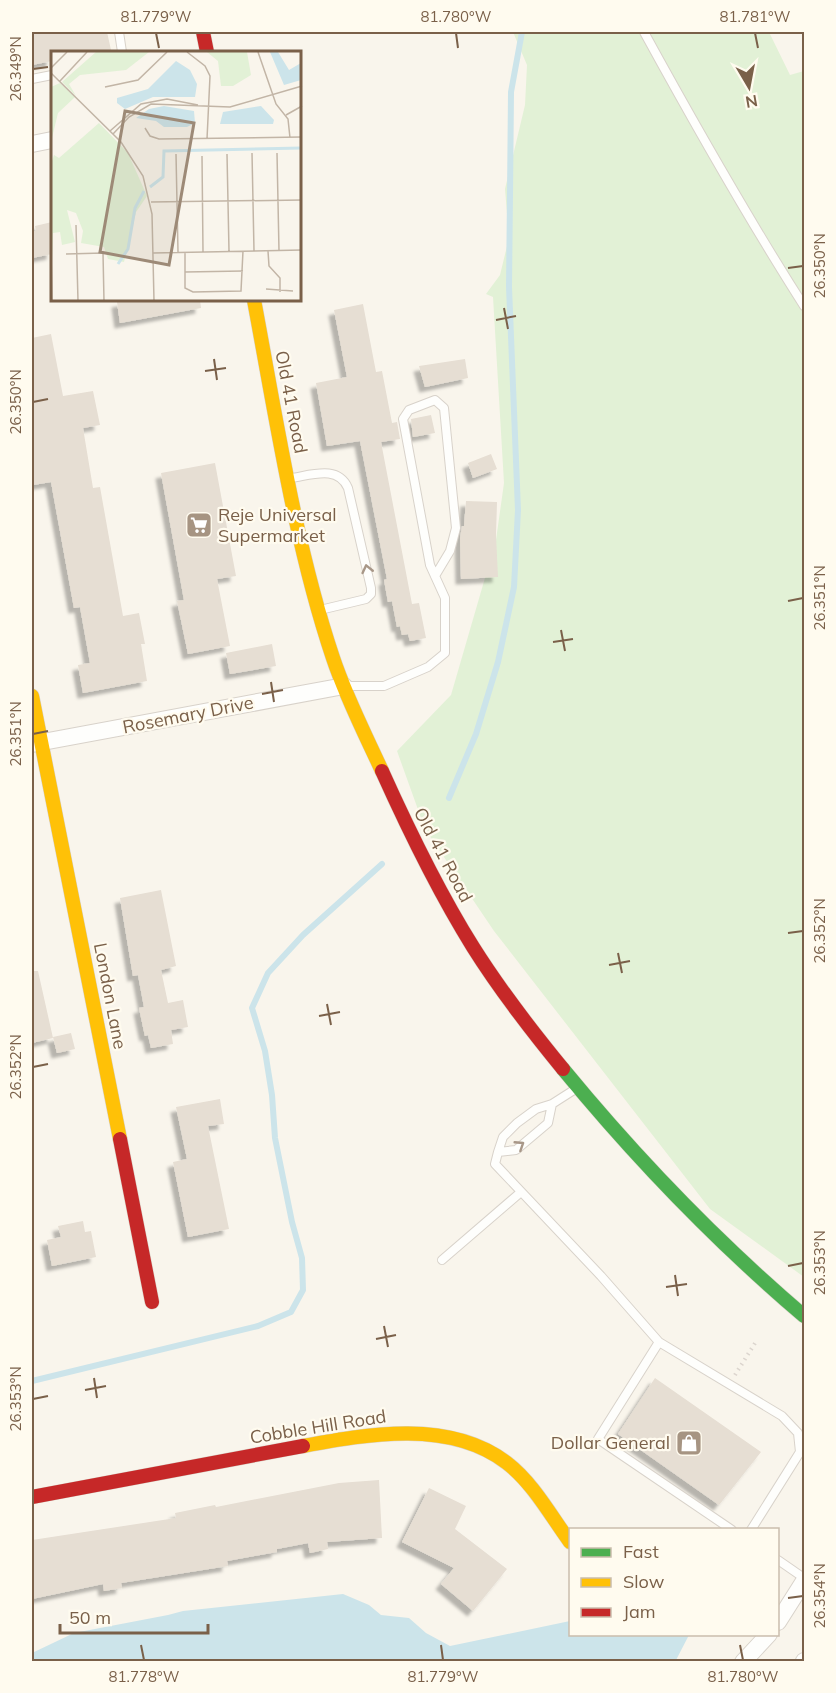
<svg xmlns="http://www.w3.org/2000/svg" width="836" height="1693" font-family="Mulish,sans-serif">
<defs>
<filter id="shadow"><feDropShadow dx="-5.5" dy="5.5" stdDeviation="1.5" flood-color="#0004"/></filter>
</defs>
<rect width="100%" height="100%" fill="#f9f5ec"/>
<path fill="#e2f1d6" d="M513,32h256l21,43 14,-4v1206l-94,-68 -216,-278 -69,-102 -28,-78 54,-56 45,-155 8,-57 -11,-186 -7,-3 14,-19 9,-37 -4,-49 20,-84 2,-40z"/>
<path fill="#cce4ea" d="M343,1594l26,11 12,10 28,3 17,15 24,13 120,-25v13l119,1 -14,27 -643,-1v-8l42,-20 94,-18 15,-4z"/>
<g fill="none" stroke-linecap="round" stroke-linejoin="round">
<path stroke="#cce4ea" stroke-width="6" d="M449,798l27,-64 22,-72 16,-75 4,-77 -9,-223 1,-92 1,-103 11,-60
M32,1381l226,-55 33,-14 12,-22 -1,-32 -10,-36 -17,-84 -3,-43 -7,-44 -13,-43 16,-35 35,-38 79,-71"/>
</g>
<path fill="#e6ded3" filter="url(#shadow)" d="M32,32h75l4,18 -13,2h-46v9l-20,4z
M52,222v32l-20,4v-27h4l-1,-5z
M130,300h70l1,8 -81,15 -3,-21z
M363,304l13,68 6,-1 10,52 5,-1 3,17 -19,3 31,162 7,-1 7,35 -16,3 -2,-7 -6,1 -2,-9 -3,1 -5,-26 -4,1 -4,-22 3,-1 -27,-138 -33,5 -11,-63 31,-6 -13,-67z
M51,334l12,62 30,-5 7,34 -17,3 10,60 7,-1 23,129 16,-3 6,31h-4l6,37 -64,12 -5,-28 12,-2 -10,-56 -6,1 -23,-126 -18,3 -1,-11v-136z
M465,359l3,19 -43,9 -6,-21z
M431,415l4,18 -22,4 -2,-18z
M491,454l6,15 -24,9 -5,-15z
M215,463l21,113 -19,3 13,67 -42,8 -11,-53 7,-1 -23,-127z
M466,501l31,1 -1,33 2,42 -37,2 -1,-41 2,-12h2z
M272,644l4,22 -46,8 -4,-21z
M161,890l15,76 -15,4 7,33 15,-3 5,27 -17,3 2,14 -22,4 -3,-13 -3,1 -2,-9 -4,-19 5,-1 -6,-32 -5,1 -13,-78z
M32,971h6l15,67 -21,5z
M71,1033l4,16 -18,4 -4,-16z
M220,1099l4,25 -16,2 21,103 -41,8 -15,-75 14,-3 -11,-52z
M83,1221l2,11 6,-1 5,26 -44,9 -5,-26 14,-3 -3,-11z
M655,1378l106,74 -42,53 -101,-71z
M379,1480l3,58 -55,4 1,7 -18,4 -2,-10 -31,6v3l-50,9 1,5 -107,17 1,5 -18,3 -1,-7 -71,15v-59l144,-22 -1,-5 40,-8 1,2 123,-24z
M429,1488l37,18 -11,23 52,40 -34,42 -32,-27 13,-16 -52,-26z"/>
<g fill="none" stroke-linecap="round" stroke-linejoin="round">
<defs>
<path id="lane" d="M119,32l3,20
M644,32c51,93 103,185 160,274
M32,79l20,-4
M291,478c21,-3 47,-13 57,10l23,100v6l-5,5 -46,11
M348,686h36l44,-19 17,-14v-55l-15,-33 -27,-146 6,-9 26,-10 9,8 12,120 -6,23 -15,25
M552,1104l-4,19 -32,27 -18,2 5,-15 14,-14 19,-14 16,-5 25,-16
M498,1152l-3,12 106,112 58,66
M442,1260l79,-68
M732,1530l-134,-91 61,-97 123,74 16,17 2,19 -49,78
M778,1560l26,18"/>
<path id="street" d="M32,144l20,-4
M32,744l312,-58
M778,1622l26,-41
M743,1662l26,-28
M804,1662v-1"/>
<path id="fast" d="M563,1069c74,90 153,172 241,247"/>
<path id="slow" d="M254,300c22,117 41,245 79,358 13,39 32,76 49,113
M32,696l88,443
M303,1446c65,-12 147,-27 204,17 26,20 44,53 63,79"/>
<path id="jam" d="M203,32l4,20
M382,771c27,60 56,120 91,176 27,43 58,83 90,122
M120,1139l32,163
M32,1497l271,-51"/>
</defs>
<use href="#lane" stroke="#d8d2ca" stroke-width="10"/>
<use href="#street" stroke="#d8d2ca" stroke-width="18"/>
<use href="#fast" stroke="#d7d1c7" stroke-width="15"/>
<use href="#slow" stroke="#d7d1c7" stroke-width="15"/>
<use href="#jam" stroke="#d7d1c7" stroke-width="15"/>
<path stroke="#dcd5ce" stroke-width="4" stroke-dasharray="1.5 4.5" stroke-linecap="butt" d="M735,1375l22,-35"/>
<use href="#lane" stroke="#fefefc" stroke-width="8"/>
<use href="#street" stroke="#fefefc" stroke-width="16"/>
<use href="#fast" stroke="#4caf50" stroke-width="14"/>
<use href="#slow" stroke="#ffc107" stroke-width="14"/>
<use href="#jam" stroke="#c62828" stroke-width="14"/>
</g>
<defs><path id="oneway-chevron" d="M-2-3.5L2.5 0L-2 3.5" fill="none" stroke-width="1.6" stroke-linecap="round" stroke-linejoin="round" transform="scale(1.5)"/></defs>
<g stroke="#a89788">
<use href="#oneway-chevron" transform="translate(367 569) rotate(-103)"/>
<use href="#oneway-chevron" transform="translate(520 1145) rotate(-33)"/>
</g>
<path fill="none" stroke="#7a6049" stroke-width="2" d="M156,33l3,15M456,33l2,15M755,33l3,15M33,69l15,-2M788,268l15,-2M504,308l4,21M496,320l20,-4M214,359l3,21M205,371l21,-3M33,402l15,-3M788,601l15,-3M561,630l4,21M553,642l20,-3M271,682l3,20M262,694l21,-4M33,734l15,-3M788,933l15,-2M618,953l4,20M609,965l21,-4M327,1004l4,21M319,1016l21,-4M33,1067l15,-3M788,1266l15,-3M675,1275l3,21M666,1287l21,-3M384,1326l4,21M376,1339l20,-4M94,1378l3,20M85,1390l21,-4M33,1399l15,-3M788,1598l15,-2M141,1645l3,15M441,1645l2,15M740,1645l3,15"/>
<defs>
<symbol id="supermarket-square" viewBox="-11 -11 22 22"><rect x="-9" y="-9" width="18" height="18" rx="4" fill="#a69482" stroke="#fffbef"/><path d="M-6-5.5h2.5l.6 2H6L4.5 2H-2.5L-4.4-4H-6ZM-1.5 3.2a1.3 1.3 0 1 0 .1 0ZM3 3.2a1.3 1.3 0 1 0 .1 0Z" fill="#fff"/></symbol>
<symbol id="shop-square" viewBox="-11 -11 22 22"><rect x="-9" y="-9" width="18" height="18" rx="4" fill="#a69482" stroke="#fffbef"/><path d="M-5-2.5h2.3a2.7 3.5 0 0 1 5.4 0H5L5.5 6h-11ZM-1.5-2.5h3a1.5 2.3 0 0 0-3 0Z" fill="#fff"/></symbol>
</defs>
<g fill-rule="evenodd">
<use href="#supermarket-square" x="184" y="510" width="30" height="30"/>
<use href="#shop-square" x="674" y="1428" width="30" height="30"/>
</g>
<g text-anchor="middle" stroke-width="4.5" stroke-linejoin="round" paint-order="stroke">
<g font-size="18" fill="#7a6049" stroke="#fffbef">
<text transform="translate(291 402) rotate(79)" y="6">Old 41 Road</text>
<text transform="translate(188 715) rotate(-11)" y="6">Rosemary Drive</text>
<text transform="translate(443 855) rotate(62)" y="6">Old 41 Road</text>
<text transform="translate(110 996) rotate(79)" y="6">London Lane</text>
<text transform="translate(318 1427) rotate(-9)" y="6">Cobble Hill Road</text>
</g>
<g font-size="18" fill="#7a6049" stroke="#fffbef" text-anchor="start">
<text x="218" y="521">Reje Universal<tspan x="218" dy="21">Supermarket</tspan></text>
<text x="670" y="1449" text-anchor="end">Dollar General</text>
</g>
</g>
<g transform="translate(51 51)">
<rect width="250" height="250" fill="#f9f5ec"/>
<path d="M45,1h53l-23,18 -46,5 -11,9 7,12 -14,-14zM156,1h40l4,23 -18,11h-12l-3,-25zM9,32l15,14 -17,16 -7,29v-55zM48,72l29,30 19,43 -11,16 -12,50 -16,-3 -4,-12 -23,-4 2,-12 -7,-18 -9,-3 8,32 -13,3 -2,-13 -7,1 -2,55 1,-127 2,-6 5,3z" fill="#e2f1d6"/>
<path d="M219,1h8l11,18 12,-7v17l-17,5zM125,10l14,9 7,14 -2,13h-42l-28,12 -8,-6v-5l31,-9zM113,55l30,5 1,12 -8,4h-23l-8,-6 -20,-3 13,-9zM210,55l13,14 -1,4h-53l3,-12z" fill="#cce4ea"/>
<path fill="none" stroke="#cce4ea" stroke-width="3" d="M99,136l13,-10 1,-26 138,-3M67,213l10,-15 7,-41 9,-17"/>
<path fill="none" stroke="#c2b5a6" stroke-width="1.5" d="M136,1l18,14 5,10 -3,63M207,1l18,52 12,15 2,19M0,17l16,-16M0,22l70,69 22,34 9,38 2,87M9,30l27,-29M54,36l33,-7 29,-28M235,64l16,-9M94,77l5,8 9,3 143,-2M59,80l31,-27 26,-5 31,6M62,83l16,-17 22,-13 79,3 72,-21M201,102l2,98M226,102l2,98M125,103l2,98M176,103l2,97M151,105l1,96M100,151l151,-2M25,174l2,76M0,199l1,51M217,200l1,15 11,12v14M134,201v36l8,4 48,-1 2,-40M102,202l149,-3M15,203l37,-1 1,48M134,221l58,-1M215,238l27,2"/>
<path fill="#9d8a77" fill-opacity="0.15" stroke="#9d8a77" stroke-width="3" d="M74,60l69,12 -25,142 -69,-13z"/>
<rect width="250" height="250" fill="none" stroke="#7a6049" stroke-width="3"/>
</g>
<rect width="836" height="1693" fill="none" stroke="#fffbef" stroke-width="66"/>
<rect x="569" y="1528" width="210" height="108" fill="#fffbef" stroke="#cabdad" stroke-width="1.5"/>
<rect x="581" y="1548" width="30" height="9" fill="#4caf50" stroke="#cabdad" stroke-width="1.5"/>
<text x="623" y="1558" font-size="18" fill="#7a6049">Fast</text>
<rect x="581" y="1578" width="30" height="9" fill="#ffc107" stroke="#cabdad" stroke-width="1.5"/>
<text x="623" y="1588" font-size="18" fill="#7a6049">Slow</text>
<rect x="581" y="1608" width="30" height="9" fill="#c62828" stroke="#cabdad" stroke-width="1.5"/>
<text x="623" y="1618" font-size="18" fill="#7a6049">Jam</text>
<g transform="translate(749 87) rotate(170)" stroke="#fffbef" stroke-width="4.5" paint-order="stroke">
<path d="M0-4.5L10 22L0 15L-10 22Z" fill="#7a6049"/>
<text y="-9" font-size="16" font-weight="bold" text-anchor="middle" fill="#7a6049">N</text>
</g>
<path d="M60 1624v9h148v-9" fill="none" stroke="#7a6049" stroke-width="3"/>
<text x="69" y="1624" font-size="18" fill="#7a6049" stroke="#fffbef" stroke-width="4.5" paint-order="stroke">50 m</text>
<rect x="33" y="33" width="770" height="1627" fill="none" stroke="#7a6049" stroke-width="2"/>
<g font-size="15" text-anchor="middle" fill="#7a6049">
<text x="156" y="22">81.779°W</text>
<text x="456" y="22">81.780°W</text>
<text x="755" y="22">81.781°W</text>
<text transform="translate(16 69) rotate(-90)" y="5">26.349°N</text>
<text transform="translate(820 266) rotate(-90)" y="5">26.350°N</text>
<text transform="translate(16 402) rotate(-90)" y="5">26.350°N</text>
<text transform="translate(820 598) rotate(-90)" y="5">26.351°N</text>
<text transform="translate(16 734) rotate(-90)" y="5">26.351°N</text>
<text transform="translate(820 931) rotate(-90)" y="5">26.352°N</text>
<text transform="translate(16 1067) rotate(-90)" y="5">26.352°N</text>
<text transform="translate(820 1263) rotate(-90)" y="5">26.353°N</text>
<text transform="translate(16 1399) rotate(-90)" y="5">26.353°N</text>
<text transform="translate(820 1596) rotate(-90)" y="5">26.354°N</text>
<text x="144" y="1682">81.778°W</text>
<text x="443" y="1682">81.779°W</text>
<text x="743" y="1682">81.780°W</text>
</g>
</svg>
